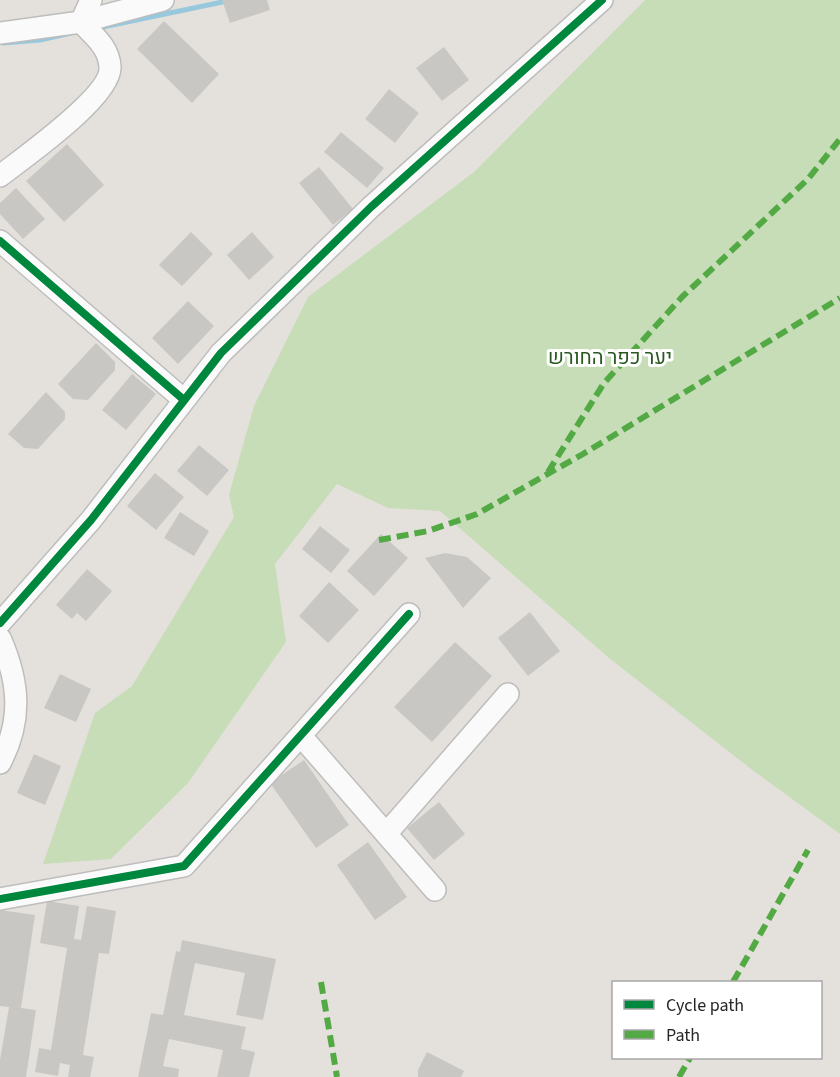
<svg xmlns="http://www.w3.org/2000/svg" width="840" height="1077" font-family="'Source Sans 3',Heebo,sans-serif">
<rect width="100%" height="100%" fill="#e4e1dc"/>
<path fill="#c6ddb8" d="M645,0h195v834l-85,-62 -146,-114 -169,-147 -52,-3 -51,-24 -62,80 11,78 -98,141 -77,76 -68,5 52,-151 37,-27 102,-169 -5,-22 25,-89 54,-109 166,-125z"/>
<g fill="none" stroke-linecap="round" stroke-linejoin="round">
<path stroke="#98c8de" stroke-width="5" d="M98,28l134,-28
M3,43l37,-3 31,-7"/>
</g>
<path fill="#c9c7c3" d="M222,0h45l3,10 -40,13z
M164,21l55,53 -27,29 -55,-54z
M444,47l25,33 -27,21 -26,-33z
M389,89l30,24 -24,30 -30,-24z
M341,132l43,36 -17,20 -43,-36z
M67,144l37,41 -40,37 -38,-41z
M319,167l34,42 -20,16 -34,-42z
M16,188l29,31 -22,20 -23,-25v-11z
M191,232l22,22 -31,32 -23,-21z
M252,232l22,25 -25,23 -22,-25z
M188,301l26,25 -36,38 -26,-26z
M96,343l19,19v8l-27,30 -15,-1 -15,-15z
M132,374l24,20 -30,36 -24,-20z
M46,392l19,20v7l-27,30 -14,-1 -16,-14z
M199,445l30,25 -22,26 -30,-25z
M155,473l29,24 -28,33 -29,-24z
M180,512l29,19 -15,25 -30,-18z
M320,526l30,24 -19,23 -29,-24z
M381,534l27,24 -34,38 -27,-25z
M445,553l22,4 24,21 -28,30 -38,-50z
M87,569l25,22 -26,30 -9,-8 -5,6 -16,-14z
M329,582l30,28 -31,33 -29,-27z
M530,612l30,39 -32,25 -30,-38z
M455,642l37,34 -60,66 -38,-35z
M60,674l31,15 -15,33 -32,-14z
M34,754l27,12 -16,39 -28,-12z
M304,760l45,65 -33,23 -46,-65z
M439,802l26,32 -31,26 -27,-32z
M368,842l39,55 -32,23 -38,-55z
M47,901l32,5 -5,33 7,1 6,-34 29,5 -7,43 -10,-1 -16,102 11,2 -4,20h-22l2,-12 -10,-2 -2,13 -23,-4 4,-24 12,2 16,-102 -27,-5z
M0,910l35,5 -14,93 15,2 -10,67h-26v-17l9,-53 -9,-1z
M182,940l94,19 -13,61 -27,-5 9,-42 -50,-10 -11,52 62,12 -5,22 14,3 -6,25h-32l6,-27 -54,-11 -6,27 16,3 -1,8h-40l13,-64 12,2 13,-64 4,1z
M427,1052l37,19 -3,6h-43v-7z"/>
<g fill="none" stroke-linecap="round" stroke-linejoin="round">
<defs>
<path id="street" d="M0,33l81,-11 82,-22
M0,176c23,-18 112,-80 110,-109 -1,-20 -16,-31 -29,-45l10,-22
M0,241l184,159
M0,623l91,-103 130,-167 150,-146 231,-207
M0,638c19,43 23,82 0,125
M301,736l134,154
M386,834l122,-140
M0,899l184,-33 225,-252"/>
</defs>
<use href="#street" stroke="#bebdbd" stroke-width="24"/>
<use href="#street" stroke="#fbfafa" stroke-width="21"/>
<path stroke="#53aa44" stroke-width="6" stroke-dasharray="12 6" stroke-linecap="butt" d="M548,472l56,-89 78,-86 126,-118 32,-40
M379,540l49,-9 49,-17 106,-60 257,-156
M321,982l16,95
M733,982l75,-132
M679,1077l11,-19"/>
<defs>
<path id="cycleway" d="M0,241l184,159
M0,623l91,-103 130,-167 150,-146 231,-207
M0,899l184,-33 225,-252"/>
</defs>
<use href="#cycleway" stroke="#fff" stroke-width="11"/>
<use href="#cycleway" stroke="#00873e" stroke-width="8"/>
</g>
<g text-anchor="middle" stroke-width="6" stroke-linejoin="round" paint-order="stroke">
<g font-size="20" fill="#295921" stroke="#fff">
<text x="610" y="364">יער כפר החורש</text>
</g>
</g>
<rect x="612" y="981" width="210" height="78" fill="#ffffff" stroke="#a8a8a8" stroke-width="1.5"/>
<rect x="624" y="1000" width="30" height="9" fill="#00873e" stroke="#a8a8a8" stroke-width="1.5"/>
<text x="666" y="1011" font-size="18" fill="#262626">Cycle path</text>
<rect x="624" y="1030" width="30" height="9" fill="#53aa44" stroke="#a8a8a8" stroke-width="1.5"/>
<text x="666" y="1041" font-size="18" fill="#262626">Path</text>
</svg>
